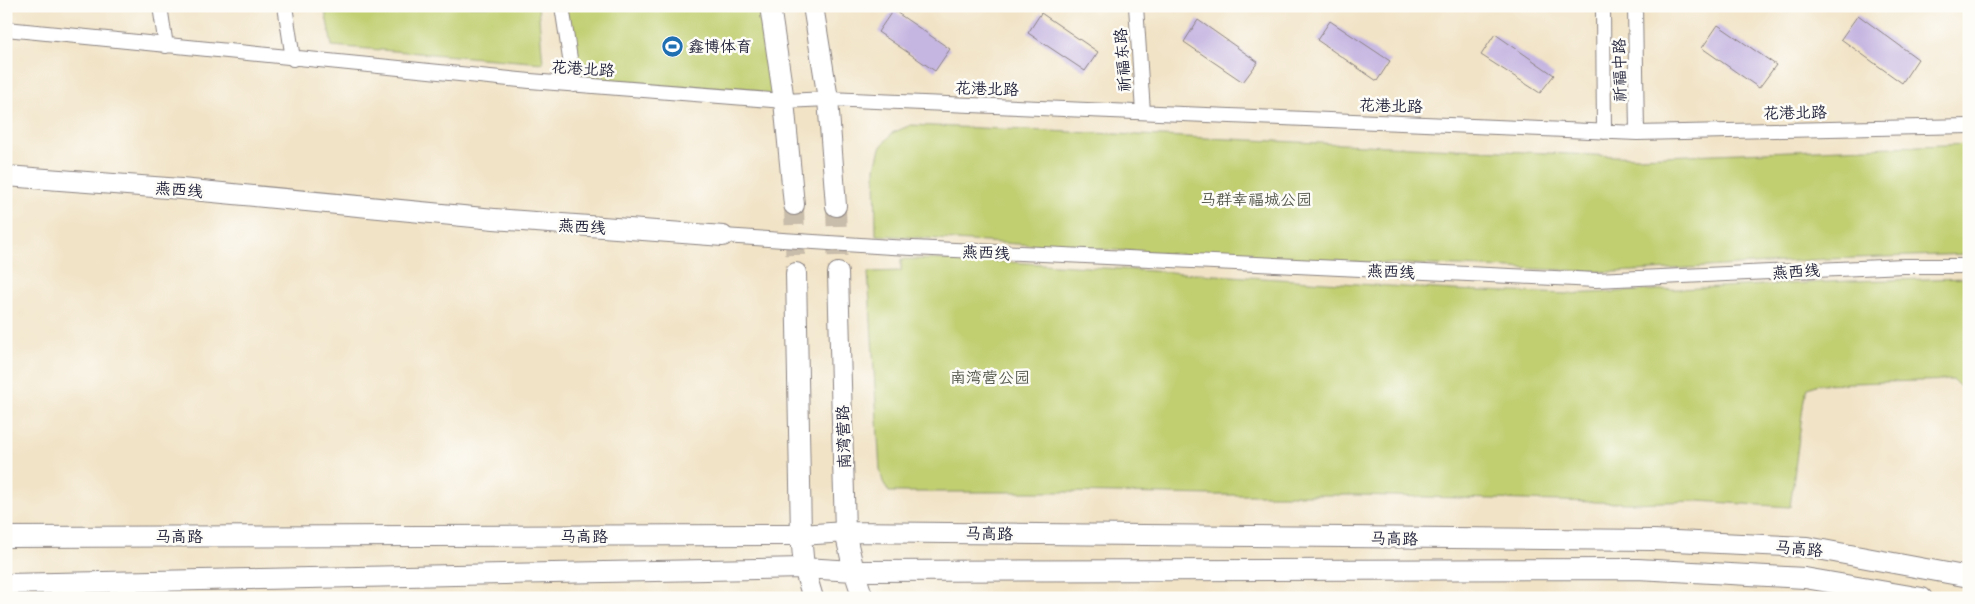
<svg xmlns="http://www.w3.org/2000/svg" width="1975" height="604" font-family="'Gochi Hand','LXGW WenKai TC',sans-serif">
<rect width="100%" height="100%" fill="#fdfcf7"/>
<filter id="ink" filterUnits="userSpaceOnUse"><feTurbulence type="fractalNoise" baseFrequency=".02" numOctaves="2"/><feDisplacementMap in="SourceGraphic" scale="10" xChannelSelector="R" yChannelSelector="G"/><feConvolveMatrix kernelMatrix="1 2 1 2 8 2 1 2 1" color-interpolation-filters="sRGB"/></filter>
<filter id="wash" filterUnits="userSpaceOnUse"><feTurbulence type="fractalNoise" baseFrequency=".0096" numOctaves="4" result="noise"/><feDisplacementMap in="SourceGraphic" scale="20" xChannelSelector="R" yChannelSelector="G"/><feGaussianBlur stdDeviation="1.12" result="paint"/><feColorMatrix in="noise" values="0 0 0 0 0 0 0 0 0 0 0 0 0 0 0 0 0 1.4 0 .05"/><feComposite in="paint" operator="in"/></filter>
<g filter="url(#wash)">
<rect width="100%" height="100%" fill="#f1e3c6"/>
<path fill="#c1cf71" stroke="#727856" d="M324,6h214l5,57 -211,-17z
M562,6h208l14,95 -210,-16z
M911,125l727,32 331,-13v110l-143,5 -119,8 -92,5 -392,-15 -347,-22 -1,-67 5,-20 12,-15z
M901,259l77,1 474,30 118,4 280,-13 119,-3v108h-10l-6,-6 -135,4 -10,4 -4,11 -14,108 -91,-6 -71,2 -270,-8h-145l-146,-3h-178l-6,-10 -3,-12 -12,-198 33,-1z"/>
<g id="blocks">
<path fill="#c5b5e1" d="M893,10l57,39 -15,22 -57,-39z
M1041,13l57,39 -13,19 -57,-38z
M1858,15l60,44 -16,24 -61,-44z
M1198,20l60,42 -15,20 -59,-40z
M1330,21l60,40 -13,20 -60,-41z
M1718,25l58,40 -17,23 -57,-40z
M1495,34l59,41 -14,18 -59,-38z"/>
</g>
</g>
<g filter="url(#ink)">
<use href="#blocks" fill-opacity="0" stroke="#8a8280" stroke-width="1"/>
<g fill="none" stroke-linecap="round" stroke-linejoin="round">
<path stroke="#c8bcaa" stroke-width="20" stroke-dasharray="20 10" stroke-linecap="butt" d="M794,205l2,68
M836,206l2,67"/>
<defs>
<path id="street" d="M160,6l6,40
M285,6l8,53
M562,6l12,79
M1136,6l7,106
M1603,6l1,126
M1635,6l2,127
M6,29l524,52 254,20 44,-2 809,34 332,-7
M723,236l168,11 705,33 308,-14h65"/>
<path id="secondary" d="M770,6l14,95 10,104
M813,6l15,93 8,107
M6,176l175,13 313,30 229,17
M796,273l5,262 3,33 9,30
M838,273l7,259 9,39 9,27
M6,537l795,-2 44,-3 808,8 154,7 162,30
M6,584l798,-16 50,3 783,-2 168,9 117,20"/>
</defs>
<use href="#street" stroke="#8a8280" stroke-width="16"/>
<use href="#secondary" stroke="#8a8280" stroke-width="22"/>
<use href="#street" stroke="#fff" stroke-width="14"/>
<use href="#secondary" stroke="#fff" stroke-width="20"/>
</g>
</g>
<defs>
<symbol id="stadium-disc" viewBox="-11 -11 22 22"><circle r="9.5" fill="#1f6fb2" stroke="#fdfcf7"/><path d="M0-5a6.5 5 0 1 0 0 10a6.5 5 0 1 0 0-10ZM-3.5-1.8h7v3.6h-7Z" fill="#fff"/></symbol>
</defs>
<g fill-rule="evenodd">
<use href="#stadium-disc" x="660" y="34" width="25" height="25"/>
</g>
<g text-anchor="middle" stroke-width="5" stroke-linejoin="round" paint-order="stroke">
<g font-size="16" fill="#22223b" stroke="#fdfcf7" text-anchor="start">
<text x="688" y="52">鑫博体育</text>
</g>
<g font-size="16" fill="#22223b" stroke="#fdfcf7">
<text transform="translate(1122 60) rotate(-94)" y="6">祈福东路</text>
<text transform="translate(583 68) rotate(4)" y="6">花港北路</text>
<text transform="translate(1619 70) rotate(-91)" y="6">祈福中路</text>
<text transform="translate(987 88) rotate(2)" y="6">花港北路</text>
<text transform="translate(1391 105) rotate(2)" y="6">花港北路</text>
<text transform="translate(1795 112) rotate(-1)" y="6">花港北路</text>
<text transform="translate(179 189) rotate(5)" y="6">燕西线</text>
<text transform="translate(582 226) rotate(4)" y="6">燕西线</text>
<text transform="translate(986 252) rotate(3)" y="6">燕西线</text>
<text transform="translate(1391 271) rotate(3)" y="6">燕西线</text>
<text transform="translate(1796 271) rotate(-3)" y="6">燕西线</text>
<text transform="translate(843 437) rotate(-92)" y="6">南湾营路</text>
<text transform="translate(989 533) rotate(1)" y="6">马高路</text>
<text x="179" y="542">马高路</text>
<text x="584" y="542">马高路</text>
<text transform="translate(1394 538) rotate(1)" y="6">马高路</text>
<text transform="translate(1799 548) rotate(5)" y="6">马高路</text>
</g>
<g font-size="16" fill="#52564b" stroke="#fdfcf7">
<text x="1256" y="205">马群幸福城公园</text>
<text x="990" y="383">南湾营公园</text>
</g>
</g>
<rect width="1975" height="604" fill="none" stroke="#fdfcf7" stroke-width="25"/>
</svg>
